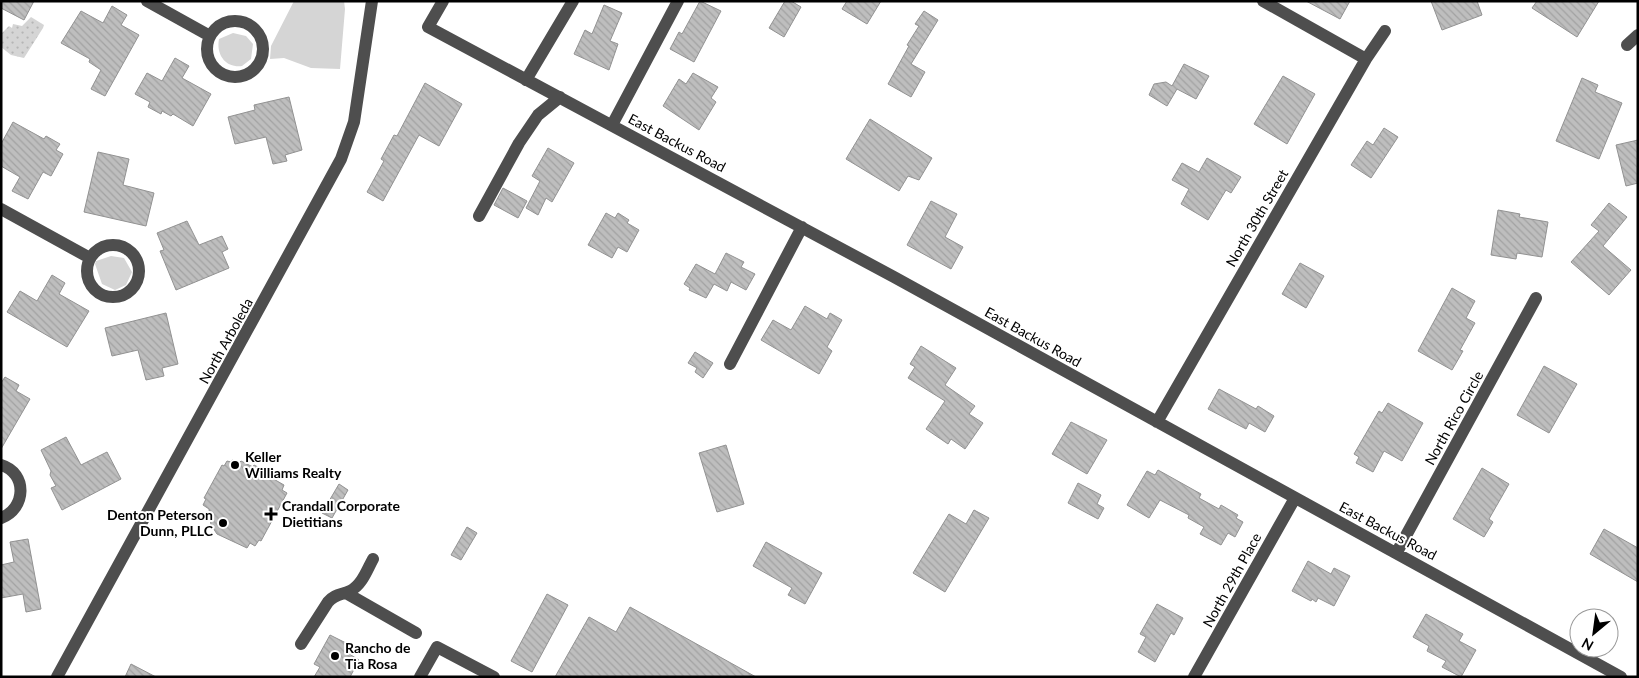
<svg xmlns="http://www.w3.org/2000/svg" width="1639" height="678" font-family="Lato,sans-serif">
<defs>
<pattern id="grass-dots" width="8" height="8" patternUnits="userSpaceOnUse" patternTransform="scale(1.25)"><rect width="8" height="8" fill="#d5d5d5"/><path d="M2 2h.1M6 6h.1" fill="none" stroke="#b5b5b5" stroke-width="1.8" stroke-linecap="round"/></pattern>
<pattern id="building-back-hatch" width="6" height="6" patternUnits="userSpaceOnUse" patternTransform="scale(1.25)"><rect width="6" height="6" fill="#bebebe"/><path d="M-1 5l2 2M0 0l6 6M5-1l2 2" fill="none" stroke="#a2a2a2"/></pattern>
</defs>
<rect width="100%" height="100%" fill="#fff"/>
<path fill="url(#grass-dots)" d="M31,17l13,8 -1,3 -19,30 -13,-3 -10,-8v-13l8,-8 3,2 1,-4 9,2z"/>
<path fill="#d5d5d5" d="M294,1h50l1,8 -5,60 -29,-1 -27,-10 -14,1 1,-13z
M233,33l13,3 7,8 -2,15 -9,7c-17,2 -26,-12 -23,-27z
M111,256l13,2 8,14 -6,13 -11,5 -13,-6 -7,-20 1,-3z"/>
<path fill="url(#building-back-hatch)" stroke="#929292" d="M1,1h33l-10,19 -23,-12z
M700,1l21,10 -27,51 -24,-13 9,-17 3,2z
M785,1h6l10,6 -17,30 -15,-9z
M847,1h34l-14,23 -25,-15z
M1306,1h44l-10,18z
M1431,1h46l5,14 -40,15z
M1537,1h62l-22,36 -45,-29z
M604,5l18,8 -12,28 8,3 -9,26 -35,-16 11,-24 7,4z
M112,6l15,9 -6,10 18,10 -34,61 -14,-7 10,-19 -12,-8 1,-3 -29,-16 20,-32 22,12z
M924,11l14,9 -27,44 14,8 -14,25 -23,-13 21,-38 -2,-1 12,-19 -4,-2z
M175,58l14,8 -7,12 29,16 -18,32 -20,-12 -2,2 -9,-5 -1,3 -13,-7 2,-5 -15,-8 12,-21 15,8z
M1184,64l25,12 -13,23 -19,-10 -10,17 -18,-11 5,-11 12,-2 6,4z
M693,73l25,14 -7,11 5,4 -17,28 -36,-24 16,-27 7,5z
M1283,76l32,18 -28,50 -33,-20z
M1582,78l16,7 -3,7 27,11 -23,56 -43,-18z
M425,83l37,21 -23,42 -20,-11 -36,66 -16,-9 17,-31 -3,-2 13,-24 3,1z
M289,97l13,53 -17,5 2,6 -14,3 -7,-27 -31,7 -7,-27 27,-7 -1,-5z
M870,119l62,39 -13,22 -11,-4 -9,15 -53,-32z
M13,122l31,17 2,-3 14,8 -4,6 7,4 -12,22 -8,-4 -15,27 -16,-8 8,-14 -19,-11v-22z
M1384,128l14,9 -27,41 -20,-13 16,-24 6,4z
M1638,140v43l-12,3 -10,-41z
M548,148l26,15 -22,39 -6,-4 -8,17 -12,-7 14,-27 -8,-5z
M98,152l31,7 -6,26 31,8 -8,33 -62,-14z
M1207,158l34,19 -10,16 -5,-3 -18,30 -27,-16 8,-15 -17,-9 10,-17 17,9z
M503,188l24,13 -9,17 -24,-13z
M931,201l26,13 -12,23 18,10 -12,22 -44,-24z
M1609,203l18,14 -24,29 28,24 -22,25 -38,-33 28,-31 -8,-6z
M1498,210l22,4 -1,3 29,5 -6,35 -25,-4 -1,6 -25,-4z
M606,213l9,5 3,-5 11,7 -2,3 12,7 -12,22 -9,-5 -6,11 -24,-13z
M187,221l12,24 23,-9 6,13 -6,3 7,16 -53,22 -16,-39 4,-1 -7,-17z
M726,253l18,9 -3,5 14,7 -9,16 -15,-8 -4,9 -13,-7 -8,14 -17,-8 1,-2 -6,-4 12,-20 19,10z
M1300,263l24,13 -18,32 -24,-14z
M52,275l13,8 -6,11 30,17 -22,36 -60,-35 13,-21 17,10z
M1452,288l23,13 -9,17 9,5 -15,27 3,1 -11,19 -34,-19z
M805,306l22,13 3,-6 12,7 -15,27 5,4 -13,23 -58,-34 12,-20 18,10z
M166,313l12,51 -16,4 2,8 -18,4 -8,-30 -26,6 -7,-28z
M921,346l35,22 -11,17 30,21 -6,8 14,9 -18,26 -14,-10 -3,5 -22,-15 19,-28 -37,-23 7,-11 -5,-3z
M695,352l18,11 -10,15 -8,-6 2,-4 -9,-5z
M1544,366l33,18 -28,49 -32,-18z
M5,377l14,8 -3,6 14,8 -29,50v-66z
M1219,389l37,20 2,-3 16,10 -9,16 -16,-9 -3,6 -38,-20z
M1388,403l35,20 -21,38 -18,-10 -11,21 -17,-9 3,-6 -5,-3 25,-43 3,2z
M1071,422l36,18 -20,34 -35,-20z
M66,437l15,28 26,-13 14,27 -59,31 -11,-22 5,-2 -6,-11 1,-4 -10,-21z
M726,445l18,59 -27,8 -18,-59z
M232,460l7,3 2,-2 12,6 1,-2 10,5 -1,3 21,12 -2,5 5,3 -26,48 -2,-1 -4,6 -5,-3 -3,5 -30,-14 -6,-9 -2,-16 -6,-4 3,-6 -2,-1 18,-33 2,1 3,-5 4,1z
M1482,468l27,16 -20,35 4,3 -9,15 -31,-18z
M1158,470l43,24 -2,4 20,11 2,-4 17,10 -2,3 7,4 -8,15 -7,-4 -7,12 -21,-11 4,-7 -16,-9 1,-3 -29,-15 -11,18 -22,-13 20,-34 8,4z
M1078,483l23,12 -4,9 7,4 -6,11 -30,-16z
M339,484l9,6 -16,28 -10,-5z
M974,510l15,8 -44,74 -32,-19 36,-59 17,10z
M467,527l10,6 -16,27 -10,-5z
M1604,529l34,19v34l-48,-28z
M28,539l13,70 -15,3 -3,-18 -22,4v-33l13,-3 -4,-20z
M766,542l56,31 -17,31 -17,-9 4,-7 -39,-22z
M1308,561l23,13 3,-6 16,8 -16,30 -16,-8 -2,4 -4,-3 -1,2 -19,-10z
M547,594l21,11 -36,67 -21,-11z
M1157,604l26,14 -9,17 -3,-2 -16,29 -17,-10 8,-15 -6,-3z
M630,607l126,70h-201l34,-60 27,15z
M1426,614l37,20 -4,7 17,9 -15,27 -19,-10 4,-6 -19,-10 2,-5 -16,-9z
M330,635l20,10 -4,7 13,8 -9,17h-36l6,-10 -6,-3z
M131,664l25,13h-31z"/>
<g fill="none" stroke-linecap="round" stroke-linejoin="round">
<path stroke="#4e4e4e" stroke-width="12" d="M147,1l63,35
M443,1l-15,26 466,250 727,400
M1263,1l103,58
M207 49a28 28 0 1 1 56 0a28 28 0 1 1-56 0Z
M1627,45l11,-10
M526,80l47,-79
M612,125l66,-124
M1,209l89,49
M479,216l40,-73 19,-28 22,-18
M87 271a26 26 0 1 1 52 0a26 26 0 1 1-52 0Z
M730,364l72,-137
M1157,422l209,-363 19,-28
M1,465c27,8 25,44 0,53
M1397,552l139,-254
M346,593l70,40
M301,644l27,-42c7,-8 13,-7 22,-11 12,-6 17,-21 23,-32
M57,677l284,-518 13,-37 18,-121
M420,677l17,-30 57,30
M1194,677l101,-179"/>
</g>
<g fill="#000" stroke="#fff" stroke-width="2">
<circle cx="235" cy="465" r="5"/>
<path d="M268.5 506.5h5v5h5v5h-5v5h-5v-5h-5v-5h5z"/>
<circle cx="223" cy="523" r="5"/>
<circle cx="335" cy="656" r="5"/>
</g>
<g text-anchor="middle" stroke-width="4" stroke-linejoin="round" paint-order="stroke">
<g font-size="14" fill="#000" stroke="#fff">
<text transform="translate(677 143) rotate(28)" y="5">East Backus Road</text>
<text transform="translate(1257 218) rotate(-60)" y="5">North 30th Street</text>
<text transform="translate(1033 337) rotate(29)" y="5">East Backus Road</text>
<text transform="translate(226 341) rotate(-61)" y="5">North Arboleda</text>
<text transform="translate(1454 418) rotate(-61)" y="5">North Rico Circle</text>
<text transform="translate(1388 531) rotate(28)" y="5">East Backus Road</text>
<text transform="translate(1232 580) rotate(-61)" y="5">North 29th Place</text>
</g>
<g font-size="14" font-weight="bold" fill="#000" stroke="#fff" text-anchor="start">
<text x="245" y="462">Keller<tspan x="245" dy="16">Williams Realty</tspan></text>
<text x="282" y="511">Crandall Corporate<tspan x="282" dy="16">Dietitians</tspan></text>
<text x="213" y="520" text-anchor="end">Denton Peterson<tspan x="213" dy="16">Dunn, PLLC</tspan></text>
<text x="345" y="653">Rancho de<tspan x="345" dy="16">Tia Rosa</tspan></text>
</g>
</g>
<rect width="1639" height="678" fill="none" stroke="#000000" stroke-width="5"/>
<g transform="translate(1594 633) rotate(209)"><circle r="24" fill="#ffffff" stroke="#999999"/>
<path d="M0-4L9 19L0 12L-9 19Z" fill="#000000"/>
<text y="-8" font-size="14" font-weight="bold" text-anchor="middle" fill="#000000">N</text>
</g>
</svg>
